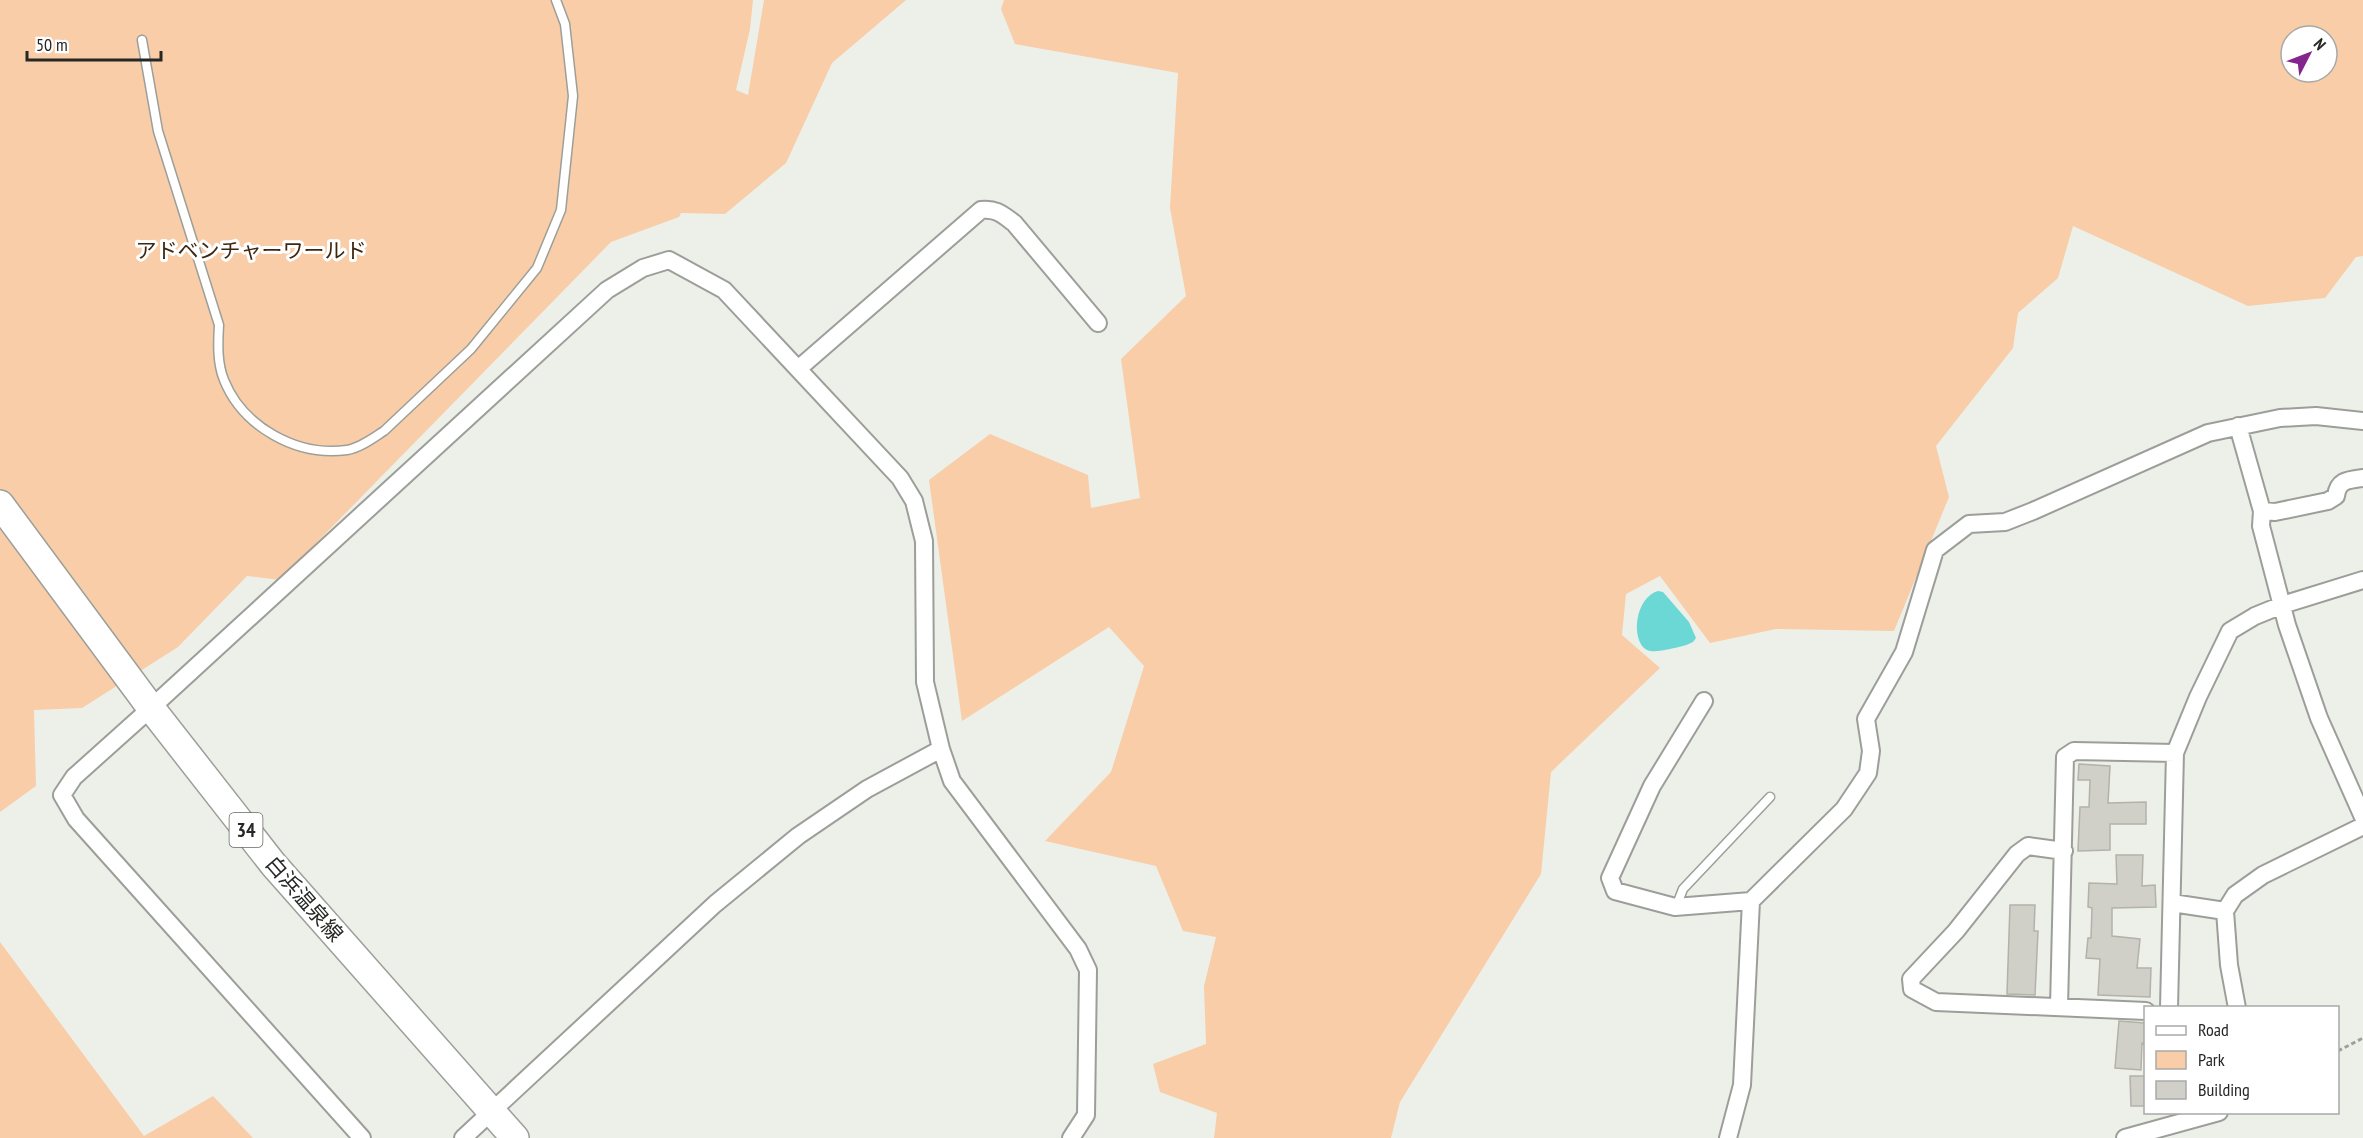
<svg xmlns="http://www.w3.org/2000/svg" width="2363" height="1138" font-family="'PT Sans Narrow','Noto Sans JP',sans-serif">
<rect width="100%" height="100%" fill="#edf0e9"/>
<path fill="#f8cda8" fill-rule="evenodd" d="M0,0h753l-3,29 -14,61 12,5 16,-95h142l-74,63 -46,100 -61,51 -44,-1 -2,4 -68,25 -331,338 -33,-4 -69,71 -96,61 -48,2 2,76 -36,26z
M1004,0h1359v256l-7,1 -31,41 -77,8 -175,-80 -15,52 -40,35 -5,35 -77,98 13,51 -55,134 -118,-2 -66,14 -50,-67 -34,18 -4,41 38,33 -109,104 -10,102 -141,228 -9,36h-177l3,-25 -57,-21 -7,-28 53,-20 -2,-58 12,-49 -33,-6 -27,-65 -111,-25 66,-69 33,-106 -35,-39 -147,94 -33,-241 61,-46 98,41 3,33 49,-10 -19,-139 65,-63 -16,-88 8,-135 -163,-29 -14,-35zM2291,36h36v36h-36z
M0,942l144,194 69,-40 40,42h-253z"/>
<path fill="#6bd8d6" d="M1658,591l5,1 26,30 7,16 -3,4c-7,4 -15,5 -23,7 -7,1 -17,4 -23,1 -17,-9 -12,-53 11,-59z"/>
<path fill="#d1d0c8" stroke="#b3b1aa" stroke-width="1.5" d="M2079,764l31,2 -2,37 38,-1v22h-36v26l-32,1 2,-44h9l1,-27h-12z
M2116,855h27l-1,31 13,-1 1,22 -44,1v28l28,3 -3,29h14l-1,29 -52,-2 2,-36 -14,-1 2,-20h3l1,-30 -4,-1 1,-24 28,1z
M2010,905h25l-1,26h4l-3,64 -28,-1z
M2119,1021l26,2v21l-3,-1 -1,27 -26,-2z
M2130,1076h15v30h-14z"/>
<g fill="none" stroke-linecap="round" stroke-linejoin="round">
<defs>
<path id="service" d="M142,40l16,91 61,194c-1,18 -2,38 5,55 19,47 73,77 123,70 13,-2 26,-12 37,-19l87,-82 66,-81 24,-58 12,-114 -8,-72 -9,-24
M1676,907l7,-18 87,-92"/>
<path id="minor" d="M798,369l183,-159c15,-2 22,5 33,13l84,100
M2238,426l24,85 -1,15 26,99 32,93 44,99
M2262,511l13,1 53,-11 8,-5c2,-16 12,-16 27,-18
M1704,701l-52,85 -42,92 5,13 60,16 76,-6 -9,184 -14,53
M2064,851l-36,-5 -11,8 -61,77 -45,48 1,10 24,13 210,9
M1751,901l93,-92 24,-36 3,-22 -5,-32 38,-67 31,-102 34,-26 36,-2 28,-11 175,-78 72,-15 36,-2 47,5
M2172,903l53,8
M2059,1007l6,-250 9,-6 101,2
M2169,1008l6,-255 23,-56 32,-66 25,-15 27,-11 81,-25
M2237,1008l-8,-43 -4,-54 10,-16 28,-20 100,-49
M362,1138l-286,-319 -14,-24 12,-18 77,-69 456,-418 36,-22 26,-8 55,30 176,188 14,23 10,40 1,141 16,67 11,32 126,168 10,21 -2,145 -15,23
M463,1138l252,-234 83,-68 69,-47 74,-40
M2125,1138l94,-26"/>
<path id="primary" d="M0,504l151,204 122,156 242,274"/>
</defs>
<use href="#service" stroke="#9c9f99" stroke-width="11"/>
<use href="#minor" stroke="#9c9f99" stroke-width="20"/>
<use href="#primary" stroke="#9c9f99" stroke-width="30"/>
<path stroke="#9ea09b" stroke-width="3" stroke-dasharray="4.5 3" stroke-linecap="butt" d="M2338,1051l25,-13"/>
<use href="#service" stroke="#fff" stroke-width="8"/>
<use href="#minor" stroke="#fff" stroke-width="16"/>
<use href="#primary" stroke="#fff" stroke-width="27"/>
</g>
<g text-anchor="middle" stroke-width="6" stroke-linejoin="round" paint-order="stroke">
<rect fill="#fff" stroke="#676866" stroke-width="1.5" x="229.5" y="813" width="33" height="34" rx="4.5"/>
<g font-size="20" font-weight="bold" fill="#262825">
<text x="246" y="837">34</text>
</g>
<g font-size="21" fill="#3f260e" stroke="#fff">
<text x="251" y="258">アドベンチャーワールド</text>
</g>
<g font-size="21" fill="#262825" stroke="#fff">
<text transform="translate(304 899) rotate(49)" y="7">白浜温泉線</text>
</g>
</g>
<rect x="2144" y="1006" width="195" height="108" fill="#ffffff" stroke="#a8a9a8" stroke-width="1.5"/>
<rect x="2156" y="1026" width="30" height="9" fill="#ffffff" stroke="#a8a9a8" stroke-width="1.5"/>
<text x="2198" y="1036" font-size="18" fill="#262825">Road</text>
<rect x="2156" y="1051" width="30" height="18" fill="#f8cda8" stroke="#a8a9a8" stroke-width="1.5"/>
<text x="2198" y="1066" font-size="18" fill="#262825">Park</text>
<rect x="2156" y="1081" width="30" height="18" fill="#d1d0c8" stroke="#a8a9a8" stroke-width="1.5"/>
<text x="2198" y="1096" font-size="18" fill="#262825">Building</text>
<g transform="translate(2309 54) rotate(48)"><circle r="28" fill="#ffffff" stroke="#a8a9a8" stroke-width="1.5"/>
<path d="M0-4.5L10 22L0 15L-10 22Z" fill="#84248e"/>
<text y="-9" font-size="16" font-weight="bold" text-anchor="middle" fill="#262825">N</text>
</g>
<path d="M27 51v9h134v-9" fill="none" stroke="#262825" stroke-width="3"/>
<text x="36" y="51" font-size="18" fill="#262825" stroke="#ffffff" stroke-width="4.5" paint-order="stroke">50 m</text>
</svg>
